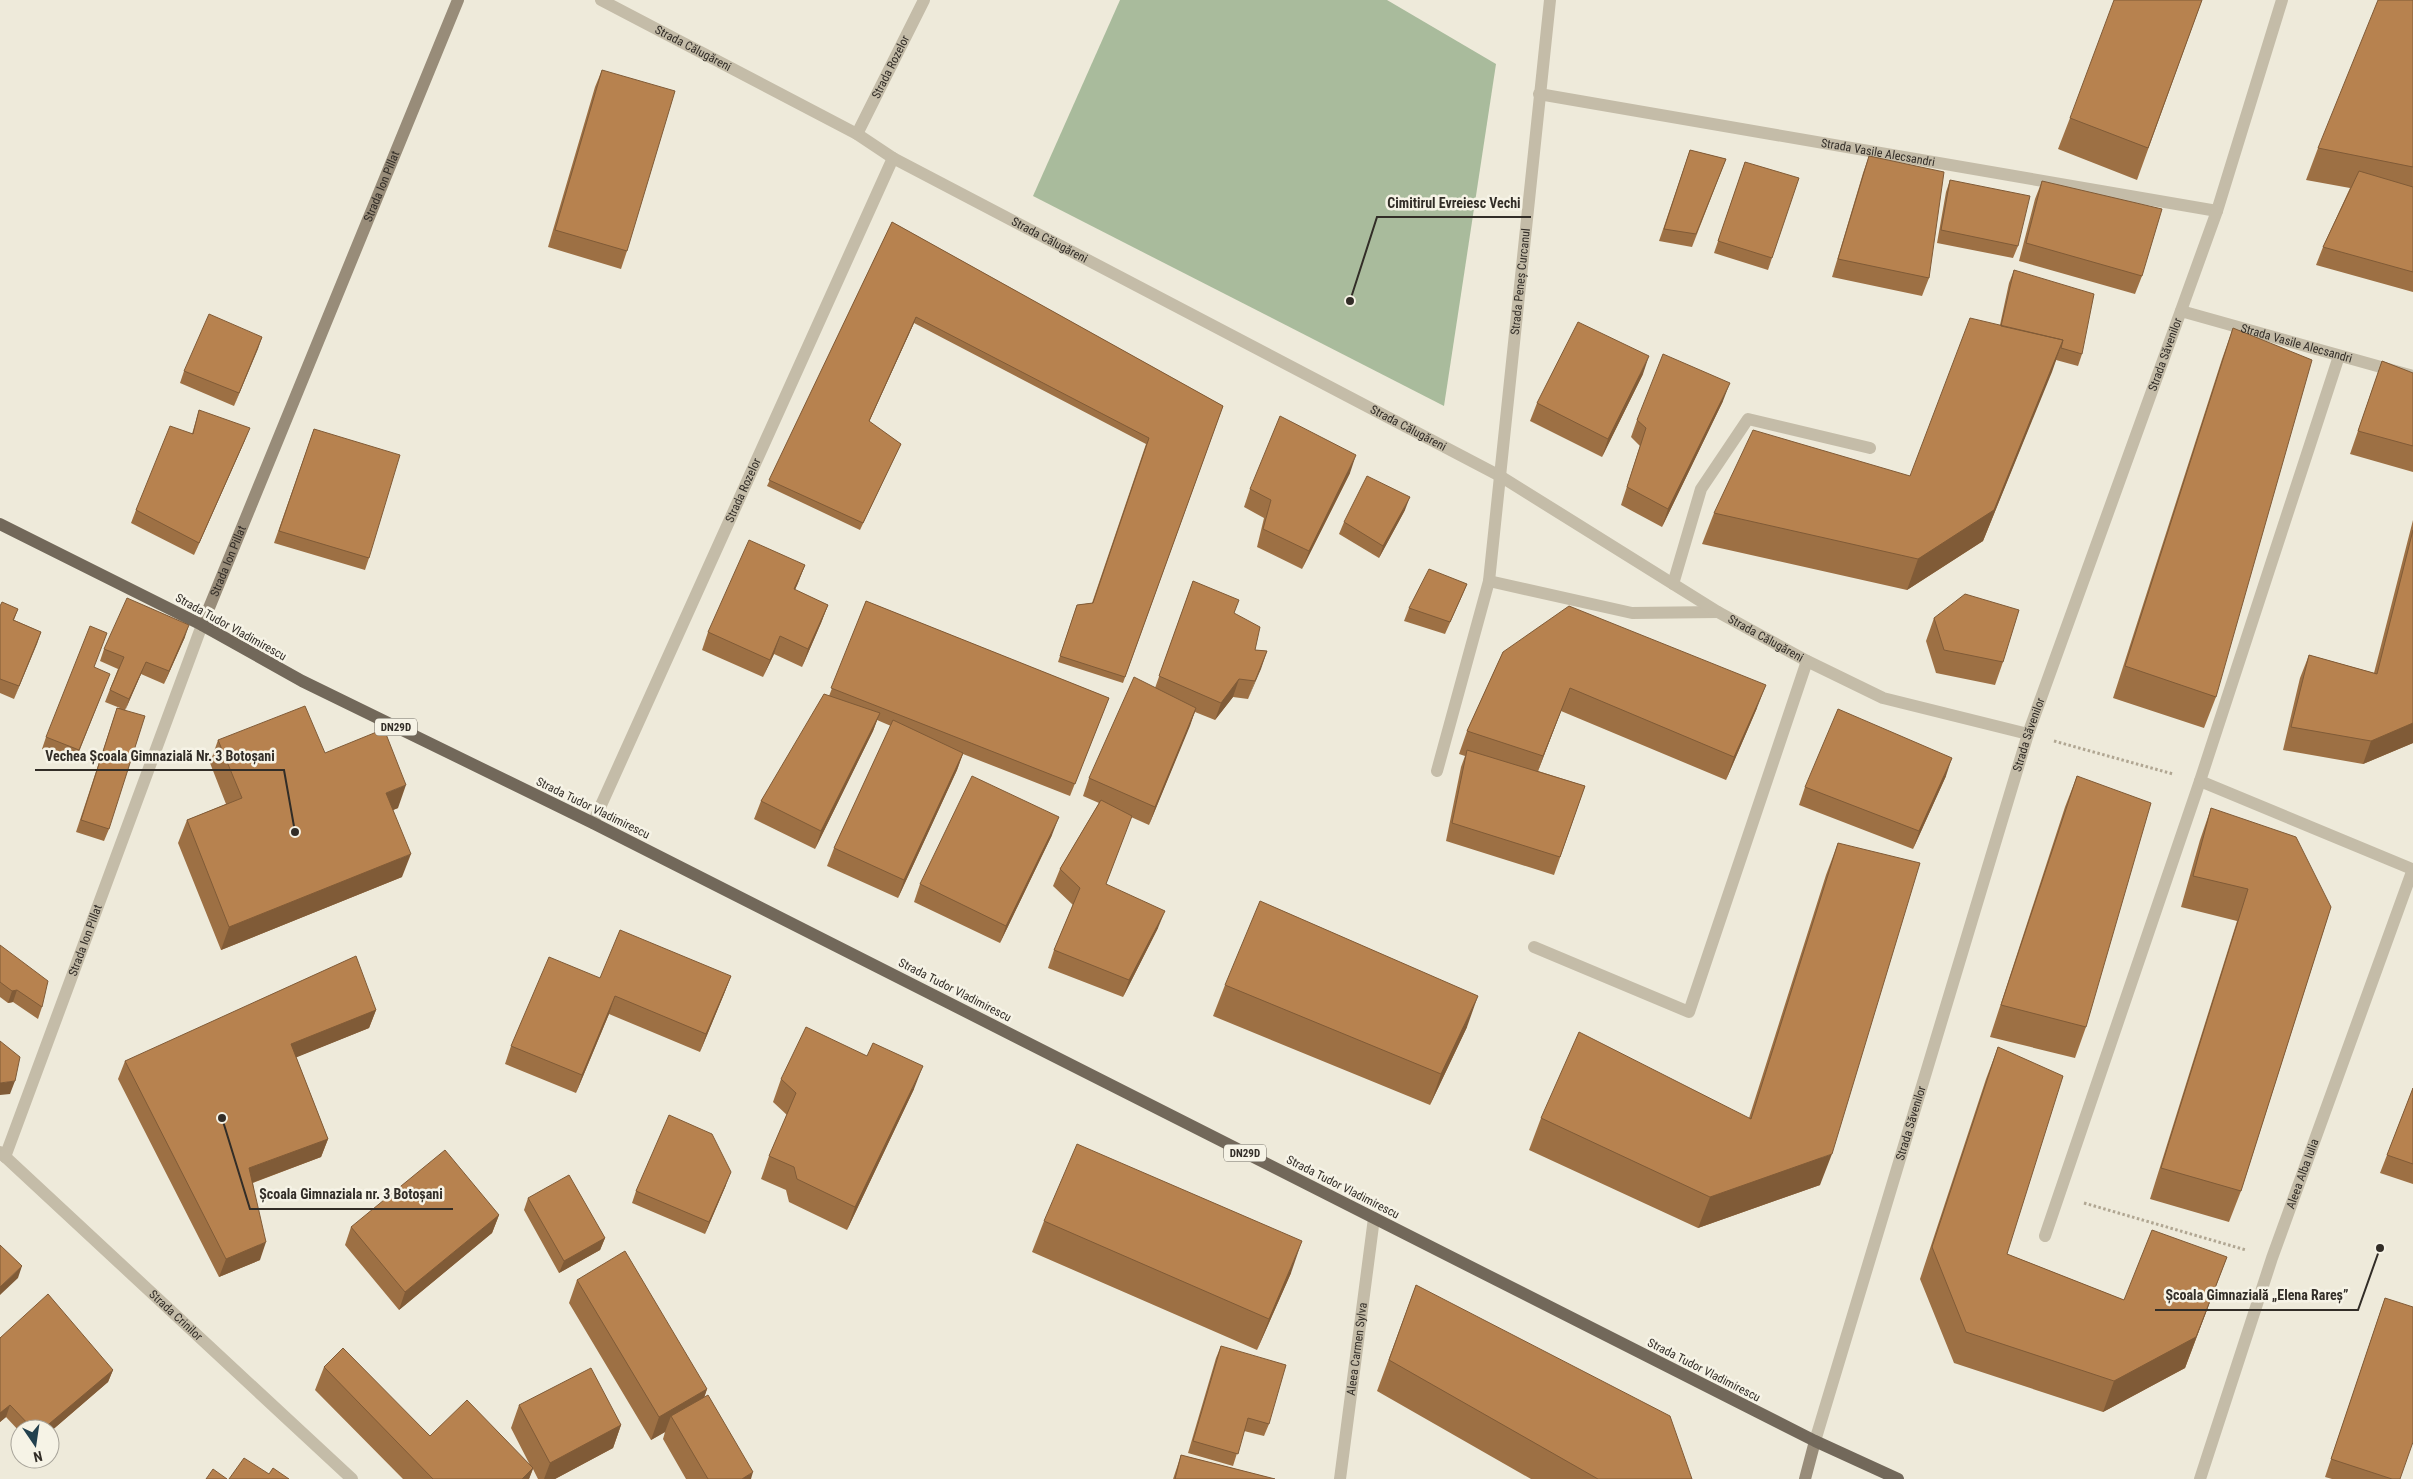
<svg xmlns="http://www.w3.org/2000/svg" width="2413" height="1479" font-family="'Roboto Condensed',sans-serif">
<rect width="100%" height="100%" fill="#eeeada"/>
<path fill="#a9bb9c" d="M1120,0h267l109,64 -52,342 -411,-210z"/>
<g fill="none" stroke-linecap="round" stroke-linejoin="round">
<path stroke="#b0a692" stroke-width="3" stroke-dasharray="2.5 2.5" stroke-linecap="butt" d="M2054,741l119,33
M2084,1203l162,47"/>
<path stroke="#c4bca8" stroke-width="12" d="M1489,581l143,32 86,-1
M1534,947l155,65 118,-351"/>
<g stroke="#c4bca8" stroke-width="12">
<path id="s1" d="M601,0l256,134 36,24 607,318 218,136 89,49 76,37 145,36"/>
<path id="s2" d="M1539,94l678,117"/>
<path id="s3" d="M857,134l67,-134"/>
<path id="s4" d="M2181,311l232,65"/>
<path d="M1673,584l28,-95 47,-70 122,29"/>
<path id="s5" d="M1437,771l52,-190 61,-581"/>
<path d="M2200,781l212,88"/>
<path id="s6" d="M593,823l300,-665"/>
<path id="s7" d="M0,1152l352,327"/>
<path id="s8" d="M5,1157l197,-532"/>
<path d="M2045,1236l155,-455 139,-425"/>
<path id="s9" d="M1815,1441l213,-707 189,-523 65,-211"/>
<path id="s10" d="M1340,1479l34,-261"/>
<path id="s11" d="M2200,1479l72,-221 141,-389"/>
</g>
<g stroke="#988c79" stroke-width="12">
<path id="s12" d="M202,625l256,-625"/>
<path d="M1805,1479l10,-38"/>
</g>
<path stroke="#72685a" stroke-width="12" d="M0,524l202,101 100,56 291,142 1222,618 83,38"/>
</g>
<path fill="#9d7044" d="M2202,0l-65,180 -79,-31 12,-31z
M2413,0v292l-97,-27 7,-18 27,-59 -44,-8 12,-32z
M602,70l25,181 -6,18 -73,-22 47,-160z
M1690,150l36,9 -34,88 -33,-6z
M1869,156l60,122 -7,18 -90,-19 31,-104z
M1745,162l27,96 -4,12 -54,-17z
M1950,180l68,66 -5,12 -76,-15 9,-51z
M2042,181l100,95 -7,18 -116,-33 16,-62z
M892,222l331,184 -100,277 -65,-21 19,-57 15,-2 54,-159 -232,-121 -45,99 32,22 -41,86 -93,-44z
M2014,270l68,84 -4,12 -22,-6 -73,181 -76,49 -205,-46 12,-31 196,-37 90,-151 9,-42z
M2233,328l-17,369 -12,31 -91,-30 109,-339z
M262,337l-28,69 -54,-23 4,-12z
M2382,361l31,12v99l-63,-18z
M1643,374l-41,83 -72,-36 7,-18z
M1723,401l-61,126 -41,-22 19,-59 -9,-9 6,-17z
M199,410l46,30 -51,115 -63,-32 5,-13 56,-76z
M314,429l55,129 -4,12 -91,-27z
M1350,473l-48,96 -45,-22 7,-29 -20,-11 6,-18z
M1405,510l-26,48 -40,-24 5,-12z
M2413,520v223l-50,21 -80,-14 17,-72 9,-23 65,18z
M805,565l-10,25 33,15 -7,18 -19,44 -28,-13 -11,23 -61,-27 6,-18z
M1193,581l41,33 21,36 12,1 -19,48 -15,-2 -18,23 -20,-8 -46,113 -18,-8 -25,67 52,44 -35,69 -75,-29 6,-18 19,-45 -20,-19 7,-17 39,-66 -16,-7 6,-18 66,-90z
M1467,584l-5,12 -17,38 -41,-13 5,-13z
M866,601l243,97 -39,98 -107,-42 -6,16 -59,128 -71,-32 7,-18 57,-122 -14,-6 -4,11 -58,118 -61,-30 7,-18 68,-105z
M0,606l18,3 -4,11 27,12 -27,67 -14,-6z
M1934,618l69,44 -8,23 -59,-12 -10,-32z
M185,637l-21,47 -23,-10 -16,36 -16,119 -5,12 -28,-9 37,-112 4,-12h3l-15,-6 13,-33 -18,-8 4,-12z
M1503,652l254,56 -31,72 -165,-69 -23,60 47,15 -31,89 -108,-34 15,-74 4,-11 -6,-2 8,-23z
M94,667l11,19 -30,76 -33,-13 4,-12z
M218,740l107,13 73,55 -5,2 9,67 -181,73 -43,-107 9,-23 39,-16 -16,-41z
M1946,776l-33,73 -114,-44 6,-18z
M2077,776l9,251 -11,31 -85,-21 75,-230z
M2211,808l120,99 -90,284 -12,31 -79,-23 87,-278 -56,-14 19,-67z
M1052,835l-52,108 -86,-41 6,-18z
M1838,843l-18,342 -122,43 -169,-78 12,-32h208l77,-243z
M0,945l42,62 -4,12 -25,-17 -5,1 -8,-6z
M731,976l-7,18 -24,58 -91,-38 -33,79 -71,-29 6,-18 89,-68z
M1225,985l242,42 -37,78 -217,-89z
M376,1010l-7,18 -73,29 32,82 -7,18 -68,26 7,77 -41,17 -101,-198 7,-18z
M1998,1047l9,207 117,46 91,-12 -30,80 -82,44 -149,-49 -34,-84 66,-200z
M781,1079l133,10 -67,141 -58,-28 -3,-12 -25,-11 8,-23 18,-41 -14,-13z
M2413,1088v96l-33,-11z
M726,1185l-21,49 -73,-31 4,-12z
M528,1198l77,40 -5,12 -41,23 -35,-63z
M499,1215l-7,18 -93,77 -54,-65 6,-18z
M1044,1221l247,52 -34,77 -225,-98z
M577,1280l130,109 -3,9 47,81h-65l-23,-40 2,-7 -14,8 -82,-137z
M1416,1285l276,194h-161l-154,-88z
M2385,1298l15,181h-68l-7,-2z
M0,1338l113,32 -5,12 -58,50v-3h-30v3l-14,-15 -6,5z
M1221,1346l48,78 -5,12 -20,-5 -11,35 -45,-13 28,-95z
M324,1367l106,69 100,29 -19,-37 8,-23 102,20 -8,23 -58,31h-17l-5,-10 -4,10h-126l-88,-89z
M1181,1455l94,24h-102z"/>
<path fill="#805b37" d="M916,317l-2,6 -48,105 3,-7z
M262,337l-4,12 -24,57 5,-13z
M2063,340l-11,32 -69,169 -76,49 11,-31z
M1649,356l-6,18 -41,83 6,-18z
M1730,383l-7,18 -61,126 6,-18z
M250,428l-5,12 -51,115 5,-12z
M1356,455l-6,18 -48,96 7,-18z
M1410,497l-5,13 -26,48 4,-12z
M805,565l-7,18 -11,24 7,-18z
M828,605l-7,18 -19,44 6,-18z
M189,625l-4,12 -21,47 5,-13z
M41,632l-4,12 -23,55 5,-13z
M780,636l-6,18 -11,23 7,-17z
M1267,651l-6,18 -13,30 7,-18z
M146,662l-5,12 -16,37 4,-12z
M1239,679l-6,18 -18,23 6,-17z
M1766,685l-9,23 -31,72 8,-23z
M1570,688l-9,23 -26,68 8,-23z
M1196,708l-6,18 -41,99 6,-18z
M880,713l-7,18 -58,118 6,-18z
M2413,723v20l-50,21 8,-23z
M963,753l-6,17 -59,128 6,-18z
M1952,758l-6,18 -33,73 6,-18z
M406,785l-8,23 -20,8 8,-23z
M1059,817l-7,18 -52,108 6,-17z
M411,854l-9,23 -181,73 8,-23z
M1165,911l-7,17 -35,69 6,-17z
M731,976l-7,18 -24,58 6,-18z
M17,990l-4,12 -5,1 4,-12z
M615,996l-6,18 -33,79 6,-18z
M1478,996l-11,31 -37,78 11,-31z
M376,1010l-7,18 -84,34 6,-18z
M923,1066l-9,23 -67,141 8,-23z
M15,1081l-5,13 -10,1v-12z
M328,1139l-7,18 -78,29 6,-18z
M1832,1154l-12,31 -122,43 12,-31z
M731,1172l-5,13 -21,49 4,-12z
M499,1215l-7,18 -93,77 6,-18z
M605,1238l-5,12 -41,23 5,-12z
M1302,1241l-11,32 -34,77 12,-31z
M266,1242l-6,18 -41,17 7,-18z
M2227,1257l-42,111 -82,44 11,-31z
M22,1266l-4,12 -18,17v-8z
M113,1370l-5,12 -58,50v-3h-7z
M707,1389l-8,23 -28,4 -6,16 -14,8 8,-23z
M10,1405l-4,12 -6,5v-9z
M621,1425l-8,23 -58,31h-11l6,-16z
M533,1468l-4,11h-7z
M753,1472l-2,7h-9z"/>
<path fill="#b7824f" stroke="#805b37" d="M2114,0h88l-54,148 -78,-30z
M2378,0h35v167l-95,-19z
M602,70l73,21 -48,160 -72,-21z
M1690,150l36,9 -30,75 -32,-5z
M1869,156l75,16 -15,106 -91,-19z
M1745,162l54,16 -27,80 -54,-17z
M2359,171l54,16v85l-90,-25z
M1950,180l80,16 -12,50 -77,-16z
M2042,181l120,28 -20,67 -116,-33z
M892,222l331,184 -98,271 -65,-21 17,-51 16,-2 56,-165 -233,-121 -47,104 32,23 -38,79 -94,-43z
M2014,270l80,24 -12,60 -21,-6 2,-8 -62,-14z
M209,314l53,23 -23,56 -55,-22z
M1970,318l93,22 -69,170 -76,49 -204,-46 39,-83 157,46z
M1578,322l71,34 -41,83 -71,-36z
M2233,328l79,32 -96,337 -91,-31z
M1663,354l67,29 -62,126 -41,-22 19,-59 -9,-8z
M2382,361l31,12v73l-55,-15z
M199,410l51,18 -51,115 -63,-33 34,-84 23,8z
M1280,416l76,39 -47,96 -46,-22 8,-29 -21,-11z
M314,429l86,26 -31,103 -90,-27z
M1367,476l43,21 -27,49 -39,-24z
M2413,530v193l-42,18 -80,-14 18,-72 68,19z
M749,540l56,25 -11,24 34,16 -20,44 -28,-13 -10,24 -62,-28z
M1429,569l38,15 -17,38 -41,-14z
M1193,581l46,19 -5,13 26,14 -5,23 12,1 -12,30 -16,-2 -18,24 -62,-27z
M1965,594l54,16 -16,52 -59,-12 -10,-32z
M127,598l62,27 -20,46 -23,-9 -17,37 -19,-9 14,-33 -20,-8z
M866,601l243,97 -34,86 -244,-96z
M2,602l16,7 -5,11 28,12 -22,54 -19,-7v-73z
M1569,606l197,79 -32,72 -164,-69 -27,68 -76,-25 36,-79z
M90,626l17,7 -13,34 16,7 -31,76 -33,-13z
M1134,677l62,31 -41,99 -66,-29z
M824,694l56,19 -59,118 -60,-30z
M305,706l20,47 59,-24 22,56 -20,8 25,61 -182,73 -42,-107 55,-22 -24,-58z
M117,708l28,8 -36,113 -28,-9z
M1838,709l114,49 -33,73 -114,-44z
M893,720l70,33 -59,127 -70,-32z
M1467,750l118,36 -25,71 -108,-34z
M972,776l87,41 -53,109 -86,-42z
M2077,776l74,27 -65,224 -85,-22z
M1101,800l31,16 -26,68 59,27 -36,69 -75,-30 26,-62 -20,-19z
M2211,808l85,29 35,70 -90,284 -80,-23 87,-279 -55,-13z
M1838,843l82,20 -88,291 -122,43 -169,-79 38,-86 172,87z
M1260,901l218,95 -37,78 -216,-89z
M620,930l111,46 -25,58 -91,-38 -33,79 -71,-29 38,-89 51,21z
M0,945l48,36 -6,26 -25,-17 -5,1 -12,-9z
M356,956l20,54 -85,34 37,95 -79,29 17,74 -40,17 -101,-198z
M806,1027l61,29 6,-13 50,23 -68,141 -58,-28 -3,-12 -25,-11 27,-63 -15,-14z
M0,1041l20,16 -5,24 -15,2z
M1998,1047l65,29 -56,178 117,46 28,-70 75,27 -31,80 -82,44 -148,-49 -34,-85z
M2413,1088v76l-26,-9z
M669,1115l43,19 19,38 -22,50 -73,-31z
M1077,1144l225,97 -33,78 -225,-98z
M445,1150l54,65 -94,77 -54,-65z
M569,1175l36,63 -41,23 -36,-63z
M0,1245l22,21 -22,21z
M625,1251l82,138 -48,28 -82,-137z
M1416,1285l254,131 22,63h-94l-209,-119z
M48,1294l65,76 -70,59h-10l-23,-24 -10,8v-75z
M2385,1298l28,9v135l-13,37h-8l-61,-20z
M1221,1346l65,19 -17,59 -21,-6 -10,36 -45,-13z
M343,1348l87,88 37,-36 66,68 -11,11h-89l-109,-112z
M591,1368l30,57 -71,38 -31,-58z
M708,1395l45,77 -11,7h-34l-37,-63z
M1181,1455l94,24h-100z
M244,1458l25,16 4,-6 16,11h-60z
M213,1469l14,10h-21z"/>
<g text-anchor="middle" stroke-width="5" stroke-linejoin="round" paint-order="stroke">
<g fill="#f6f3e6" stroke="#6d6860" stroke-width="1">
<rect x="375" y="718.5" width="42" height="17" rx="4"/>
<rect x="1224" y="1144.5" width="42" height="17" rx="4"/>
</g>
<g font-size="11" font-weight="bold" fill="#322d27">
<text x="396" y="731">DN29D</text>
<text x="1245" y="1157">DN29D</text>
</g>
<g font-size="12" fill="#322d27" stroke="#f6f3e6">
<text dy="4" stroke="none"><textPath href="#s1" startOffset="104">Strada Călugăreni</textPath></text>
<text dy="4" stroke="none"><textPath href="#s3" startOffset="75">Strada Rozelor</textPath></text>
<text dy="4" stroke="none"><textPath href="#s2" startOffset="344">Strada Vasile Alecsandri</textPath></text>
<text dy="4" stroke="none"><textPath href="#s12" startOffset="474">Strada Ion Pillat</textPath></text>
<text dy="4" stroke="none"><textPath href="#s1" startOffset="509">Strada Călugăreni</textPath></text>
<text dy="4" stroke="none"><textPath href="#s5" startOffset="498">Strada Peneș Curcanul</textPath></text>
<text dy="4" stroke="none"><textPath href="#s4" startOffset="120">Strada Vasile Alecsandri</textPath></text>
<text dy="4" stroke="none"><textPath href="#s9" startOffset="1142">Strada Săvenilor</textPath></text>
<text dy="4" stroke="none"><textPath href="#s1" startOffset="914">Strada Călugăreni</textPath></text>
<text dy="4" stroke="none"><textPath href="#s6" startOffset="365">Strada Rozelor</textPath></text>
<text dy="4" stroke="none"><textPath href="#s12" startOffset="69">Strada Ion Pillat</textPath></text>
<text transform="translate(231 627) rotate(29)" y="4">Strada Tudor Vladimirescu</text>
<text dy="4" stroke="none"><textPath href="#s1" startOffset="1329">Strada Călugăreni</textPath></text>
<text dy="4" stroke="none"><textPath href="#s9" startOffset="738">Strada Săvenilor</textPath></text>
<text transform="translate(593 808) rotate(26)" y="4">Strada Tudor Vladimirescu</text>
<text dy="4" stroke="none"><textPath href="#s8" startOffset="231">Strada Ion Pillat</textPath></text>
<text transform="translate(955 990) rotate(27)" y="4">Strada Tudor Vladimirescu</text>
<text dy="4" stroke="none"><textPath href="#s9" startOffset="332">Strada Săvenilor</textPath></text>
<text dy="4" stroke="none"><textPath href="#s11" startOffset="322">Aleea Alba Iulia</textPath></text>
<text transform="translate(1343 1187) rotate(27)" y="4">Strada Tudor Vladimirescu</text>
<text dy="4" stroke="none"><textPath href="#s7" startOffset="240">Strada Crinilor</textPath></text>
<text dy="4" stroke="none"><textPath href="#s10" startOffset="131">Aleea Carmen Sylva</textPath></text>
<text transform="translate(1704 1370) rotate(27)" y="4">Strada Tudor Vladimirescu</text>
</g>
</g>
<path fill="none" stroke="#322d27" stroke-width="2" d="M1350 301L1377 217H1531M295 832L284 770H35M222 1118L250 1209H453M2380 1248L2358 1310H2155"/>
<g fill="#322d27" stroke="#f6f3e6" stroke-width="2">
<circle cx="1350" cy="301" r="5"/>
<circle cx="295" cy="832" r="5"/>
<circle cx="222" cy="1118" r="5"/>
<circle cx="2380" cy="1248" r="5"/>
</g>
<g font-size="14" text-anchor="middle" font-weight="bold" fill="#322d27" stroke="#f6f3e6" stroke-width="5" stroke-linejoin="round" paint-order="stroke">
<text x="1454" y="208">Cimitirul Evreiesc Vechi</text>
<text x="160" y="761">Vechea Școala Gimnazială Nr. 3 Botoșani</text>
<text x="351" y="1199">Școala Gimnaziala nr. 3 Botoșani</text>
<text x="2257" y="1300">Școala Gimnazială „Elena Rareș”</text>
</g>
<g transform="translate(35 1444) rotate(167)"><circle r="24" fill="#f6f3e6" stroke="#a8a49a"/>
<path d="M0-4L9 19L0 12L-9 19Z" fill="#22404e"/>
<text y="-8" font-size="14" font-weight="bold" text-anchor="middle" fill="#322d27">N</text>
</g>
</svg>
